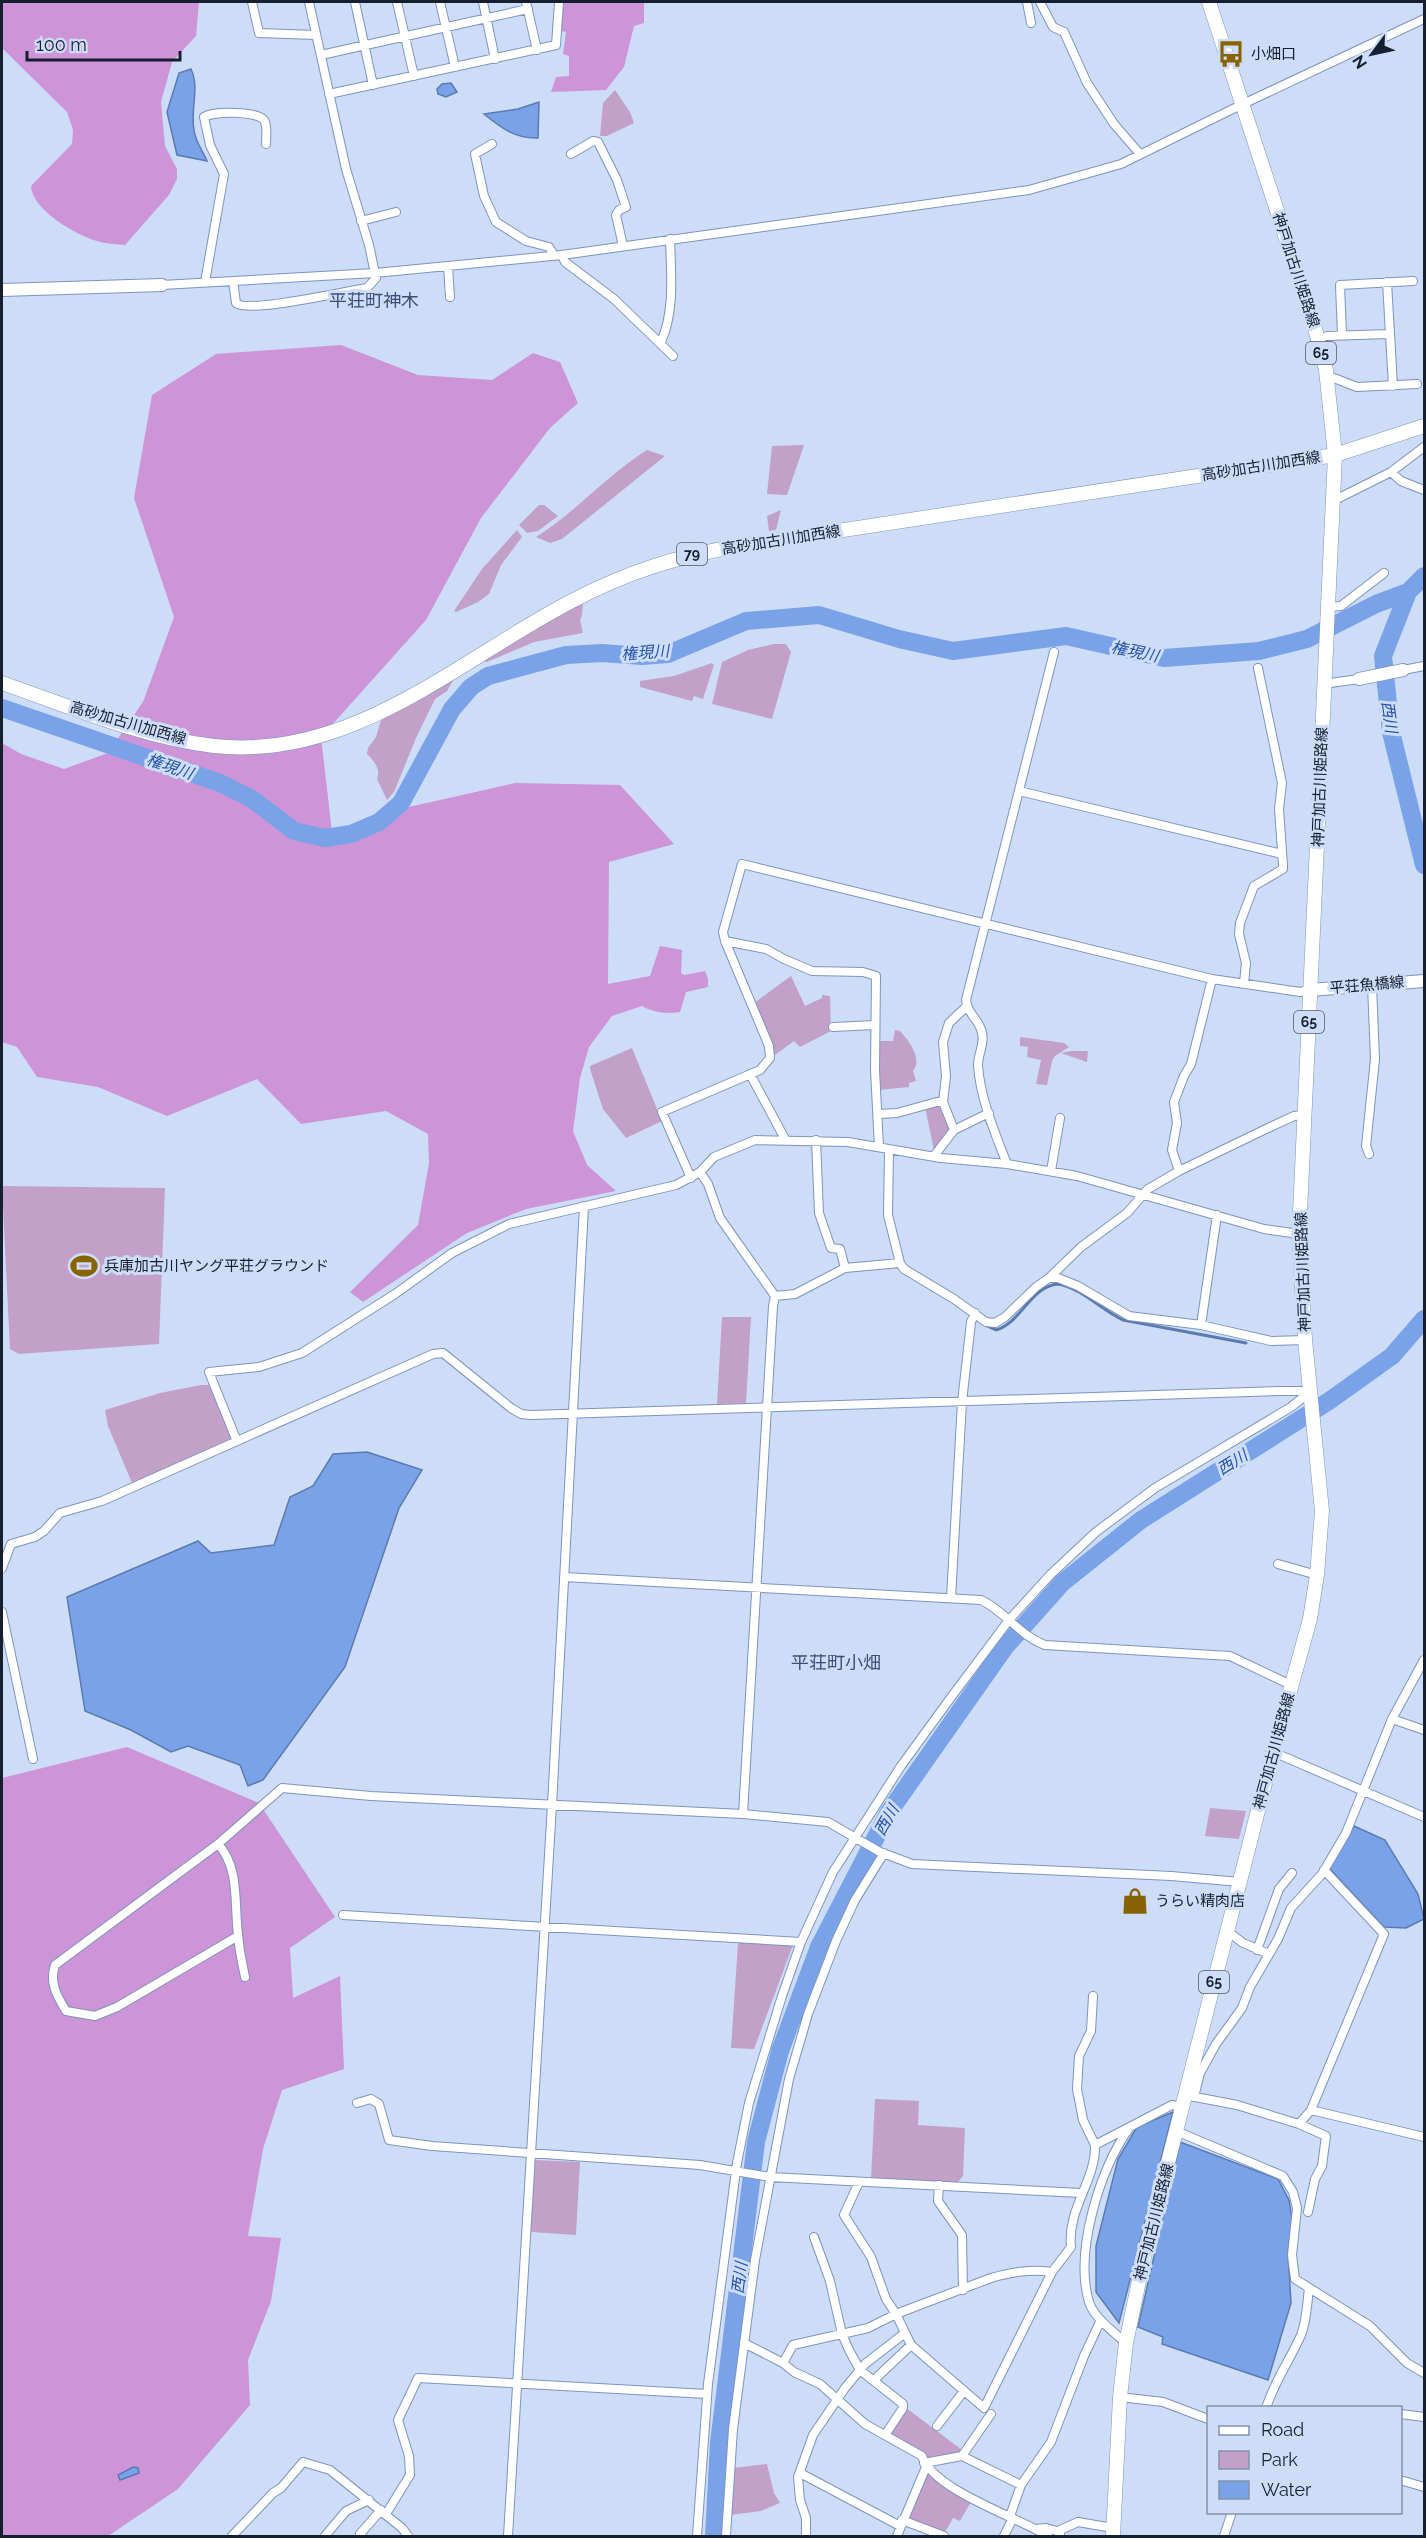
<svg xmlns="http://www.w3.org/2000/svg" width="1426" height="2538" font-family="Raleway,'Noto Sans JP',sans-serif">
<rect width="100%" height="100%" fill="#cdddf8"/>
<path fill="#c2a0c8" d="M615,90l15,22 4,11 -27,13h-7l3,-33z
M804,445l-17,50 -20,-1 5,-48z
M647,450l18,6 -103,83 -12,4 -14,-6c40,-25 71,-62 111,-87z
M539,505h5l14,11 -20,15 -11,2 -8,-8z
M781,510l-5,20 -7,1 -2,-15z
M517,530l5,7 -21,28 -12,29 -11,8 -22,10 -2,-1 28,-42z
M583,601l-1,14 -2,5 3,13 -49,9 -47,20 -4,-1z
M774,644h12l5,8 -19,67 -60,-15 10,-42 26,-12z
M712,663l2,2 -11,34 -9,-3 -2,5 -52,-14v-6l34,-5z
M455,677l-8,14 -12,8 -19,39 -22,54 -7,8 -10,-21c4,-10 -3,-18 -10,-25l1,-6 8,-11 5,-17z
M791,976l14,30 17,-8v-3l8,1 1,35 -31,16 -6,-6 -19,14 -21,-52z
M895,1030l5,1c9,10 23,28 13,40l3,10 -7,2v4l-31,3 1,-49h14z
M1020,1037l44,6 5,4 -14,9 -3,5 -5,24 -11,-1 5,-24 -14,-3 1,-10 -8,-1z
M632,1048l30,73 -36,17 -23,-29 -13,-40v-3z
M1071,1051h17l-1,11 -26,-9z
M940,1103l11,26 -17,21 -9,-43z
M2,1186l163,2 -6,156 -140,10 -9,-5z
M722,1317h29l-5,86 -29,1z
M201,1385h8l23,53 -100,45 -24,-57 -3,-16 55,-17z
M1210,1808l36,3 -7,28 -34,-3z
M742,1940l51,5 -39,104 -23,-1 7,-104z
M875,2099l44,2 -1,24 47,3 -2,48 -5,6 -87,-3z
M535,2160l45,2 -4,73 -45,-3z
M905,2407l57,43 -3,5 -29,5 -41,-25z
M767,2464l7,29 6,10 -19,8 -31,4 4,-47z
M928,2474l43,28 -11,19 -7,-3 -9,16 -37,-15z"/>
<path fill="#cd94d8" d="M2,2h197l-3,34 -24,26 -11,40 4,44 12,23v10l-8,16 -44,50c-9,-1 -19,-1 -28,-4 -21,-6 -65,-31 -66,-55l41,-42 1,-14 -6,-18 -65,-64z
M564,2h80v21l-10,3 -10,41 -18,23 -55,2 5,-15 13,-1v-20l-6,-2 3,-22 -6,-1z
M341,345l77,30 74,5 41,-27 27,9 18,41 -28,25 -69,90 -55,102 -105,117 11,95 59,-21 124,-28 105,2 54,59 -65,18 -1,122 42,-8 10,-30 22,4 -1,23 3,2 21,-4 3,8v8l-22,5 -6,20c-15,2 -25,1 -38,-6l-30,10 -23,31 -9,31 -7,53 14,34 29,26 -90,18 -59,24 -104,69 -13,-10 68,-67 11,-62 -1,-29 -42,-23 -85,13 -44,-45 -90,37 -69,-29 -61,-10 -20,-30 -15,-5v-299l19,11 43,15 44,-16 35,-51 31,-85 -40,-119 18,-103 64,-41z
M127,1747l132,56 76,114 -45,31 3,50 47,-22 4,93 -62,21 -19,59 -15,87 33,2 -10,63 -23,59 2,45 -72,84 -70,47h-106v-758z"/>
<path fill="#79a2e8" stroke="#5b7bb0" stroke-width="1.5" d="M191,69c9,19 -1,40 3,61 1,11 9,21 13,31l-30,-6 -10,-43 12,-39z
M451,83l6,9 -11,5 -8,-3 -1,-5 5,-5z
M539,102l-1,36c-22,1 -37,-10 -54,-24l34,-5z
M367,1452l55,18 -23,38 -54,159 -82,113 -15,6 -8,-21 -52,-19 -17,6 -40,-22 -46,-19 -18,-114 131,-56 13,12 63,-8 16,-48 23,-11 20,-32z
M1354,1826l31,14 33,54 6,25 -18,9 -22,-1 -55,-59z
M1173,2112l-54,211 -23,-31v-46l22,-87 19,-32z
M1180,2142l98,37 11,21 3,19 -4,33 3,51 -23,77 -106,-36 1,-7 -25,-10z
M133,2467l5,1 1,5 -19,7 -2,-5z"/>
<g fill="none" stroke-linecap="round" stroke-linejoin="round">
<path stroke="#5b7bb0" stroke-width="3" d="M985,1325l11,5c25,-7 35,-44 62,-46 24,4 43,26 65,36l123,23"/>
<path stroke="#79a2e8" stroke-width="18" d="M1424,576l-16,16 -25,64 8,76 33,133
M2,708l218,75 32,16 42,32 31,7 26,-4 28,-12 22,-19 51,-94 19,-22 17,-11 78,-21 36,-2 40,3 26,-2 78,-33 73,-6 80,24 54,12 113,-15 98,22 95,-7 48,-12 69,-35 32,-12
M714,2536l5,-93 37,-301 24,-91 39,-104 70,-135 116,-165 57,-64 79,-63 188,-119 63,-45 32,-37"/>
<defs>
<path id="street" d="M252,2l7,31 57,2
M355,2l18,83
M397,2l17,74
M440,2l15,65
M483,2l12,57
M526,2l11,48
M1027,2l4,21
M1040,2l13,25 11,5 23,51 27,41 26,30
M321,55l207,-46
M329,94l227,-49 3,-43
M492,144l-17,10 9,42 12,26 30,19 23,6 5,8
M571,154l22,-13 5,1 19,38 9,27 -7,3 -3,5 7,31
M361,221l35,-9
M562,255l3,7 49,37 59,57
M448,266l2,31
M233,281l3,22c11,11 110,-12 131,-15l9,-10 -7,-33 -23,-76 -37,-167
M205,282l19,-108 -14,-29 -6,-28c9,-6 53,-6 60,3 4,6 2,17 2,24
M1387,282l6,104
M162,285l213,-12 187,-18 467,-65 92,-26 122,-60 181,-85
M1342,335l-2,-50 73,-4
M1327,336l62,-2
M661,342c14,-31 10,-69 9,-103
M1326,375l31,12 60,-3
M1391,472l33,-25
M1335,500l56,-28 10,9 23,9
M1328,607l13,-1 43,-33
M1403,670l21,-4
M1323,684l36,-5
M1019,791l263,63
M725,941l41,8 18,10 28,12 51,1 13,4 -1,94 4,77
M1244,983l2,-20 -7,-29 1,-11 14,-37 29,-17v-4l-4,-56 3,-26 -24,-115
M833,1027l42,-2
M750,1074l35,65
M878,1114l19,-1 40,-11h6
M954,1130l-11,-28 3,-26 -3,-34 6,-19 17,-16
M816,1140l3,73 12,35 9,1 5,19
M889,1150l-1,65 12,48
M1369,1154l-3,-8 9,-87 -3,-74
M934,1156l20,-26 35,-17
M1007,1164c-12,-31 -27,-66 -29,-99 0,-11 7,-22 4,-32 -2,-13 -15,-19 -16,-33l88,-348
M1051,1171l9,-53
M1179,1171l-7,-21 5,-27 -3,-21 10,-26 7,-12 21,-85
M700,1172l8,12 12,34 55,78 20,-2 50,-26 55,-5 4,6 50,30 32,23 9,1 10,-6 31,-30 13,-9h9l20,8 51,30 72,9 70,16 34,-1
M691,1178l-29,-66 98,-42 10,-12 -1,-12 -44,-105 -2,-9 19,-68 470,115 88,13 10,-2
M1049,1278l32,-31 46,-34 21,-24 31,-18 89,-43 26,-12 9,-1
M1201,1325l16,-110
M236,1439l-27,-67 50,-5 43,-14 93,-59 57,-41 57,-29 167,-39 24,-13 14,-15 41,-17 93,2 93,16 66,6 70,12 187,53 35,5
M1278,1564l39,11
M2,1568l9,-24 24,-7 9,-6 16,-18 42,-12 331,-147 10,-1 68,55 10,6 10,1 748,-24h32
M564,1577l417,23c24,11 39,36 64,45l185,11 61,29
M951,1598l11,-196 9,-80 4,-9
M2,1612l31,147
M1392,1719l32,11
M1273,1752l151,65
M743,1814l30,-508 2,-10
M218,1844c22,24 16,60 20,90 1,15 4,29 7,43
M343,1915l458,27
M1227,1931l16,12 26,11
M238,1936l-121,71 -22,9 -29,-5c-9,-15 -17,-28 -11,-46l163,-121 64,-56 89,8 372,18 85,8 52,30 32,12 259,12 69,6
M1257,1950l22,-61 13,-16
M1093,1996l-2,35 -12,25 -2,33 6,31 12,25
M1190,2096l47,9 62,19 12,-14 113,27
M1194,2097l6,-24 16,-29 26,-36 8,-21 28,-48 13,-31 31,-34 24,-41 46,-114 32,-59
M357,2103l14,-4 8,5 10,36 43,6 268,19 70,12 311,16
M1311,2110l73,-176 -60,-64
M1299,2124l27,12 -4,30 -7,13 -7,33
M1176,2131l107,45 10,16 4,16 -5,47 3,24 75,47 37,37 17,10
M859,2182l-15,33 27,42 15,42 10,15 15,31 73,63 68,-136 19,-25c-4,-39 25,-66 24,-102l77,-40 12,2
M939,2185l-1,16 24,34 1,55
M814,2237l16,44 12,53 7,16 11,20 43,34v4l-18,27
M744,2343l39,20 11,9 26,12 45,40 57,32c11,34 95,61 126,80
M1126,2343c-12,-11 -32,-25 -37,-41 -15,-51 11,-133 41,-175
M783,2363l10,-18 75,-17 28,-14 95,-36c21,-6 39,-9 61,-6
M874,2380l37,-35
M1120,2397l43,5 45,17
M1266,2408c9,-28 24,-48 35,-73 6,-15 6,-31 8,-47
M1401,2414l23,3
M937,2426l27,-35
M962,2456l29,-42
M924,2463l38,-7 59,29
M800,2473l100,53
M1400,2480l24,7
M386,2514l24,-39 -1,-19 -11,-36 20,-42 289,16
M1010,2516l11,-31 30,-43 33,-86 17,-36
M902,2520l42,16
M1036,2529l10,-1 14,4v4
M1058,2531l20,-9 35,6
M232,2536l41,-43 8,-5 22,-26 27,8 72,58 6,8
M325,2536l21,-25 23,-11
M362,2536l-2,-2 21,-24
M508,2536l44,-731 32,-599
M697,2536l11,-152 29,-221 12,-60 33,-107 19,-54 32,-70 68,-106 51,-70 57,-76 41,-45 46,-43 59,-44 136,-81 19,-15
M726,2536l7,-107 22,-169 34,-181 19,-65 28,-73 19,-41 29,-47
M806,2536v-18l-6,-18 -2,-23 15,-42 32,-47 20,-24 40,-31
M897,2536l29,-69
M1004,2536l9,-18
M1224,2536l8,-24"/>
<path id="secondary" d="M2,290l160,-5
M1359,679l44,-9
M1310,990l114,-9"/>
<path id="primary" d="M2,683c67,23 141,55 212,63 138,15 244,-86 358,-145 55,-29 106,-45 167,-55l596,-91 89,-29
M1113,2536l7,-139 6,-54 18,-86 32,-126 97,-379 37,-133 7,-44 5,-64 -17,-171 -6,-106 36,-779 -9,-85 -13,-49 -104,-319"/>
</defs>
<use href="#street" stroke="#7c94be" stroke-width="10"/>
<use href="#secondary" stroke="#7c94be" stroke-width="14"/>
<use href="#primary" stroke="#7c94be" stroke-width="15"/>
<use href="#street" stroke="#fff" stroke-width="8"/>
<use href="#secondary" stroke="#fff" stroke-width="12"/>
<use href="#primary" stroke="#fff" stroke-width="14"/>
</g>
<defs>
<symbol id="bus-bare" viewBox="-9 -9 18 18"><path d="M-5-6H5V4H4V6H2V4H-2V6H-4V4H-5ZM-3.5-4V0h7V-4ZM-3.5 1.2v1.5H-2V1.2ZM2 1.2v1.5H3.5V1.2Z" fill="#8a6301" stroke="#cdddf8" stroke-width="2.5" paint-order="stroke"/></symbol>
<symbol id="stadium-bare" viewBox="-9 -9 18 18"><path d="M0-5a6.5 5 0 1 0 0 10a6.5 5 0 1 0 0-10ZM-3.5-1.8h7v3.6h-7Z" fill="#8a6301" stroke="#cdddf8" stroke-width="2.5" paint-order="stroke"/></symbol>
<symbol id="shop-bare" viewBox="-9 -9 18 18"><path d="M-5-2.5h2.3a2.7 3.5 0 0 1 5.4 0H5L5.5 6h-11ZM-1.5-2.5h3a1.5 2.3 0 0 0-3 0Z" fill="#8a6301" stroke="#cdddf8" stroke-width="2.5" paint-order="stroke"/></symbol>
</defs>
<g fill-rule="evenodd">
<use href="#bus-bare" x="1212" y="35" width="38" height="38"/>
<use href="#stadium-bare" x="65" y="1247" width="38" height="38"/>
<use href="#shop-bare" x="1116" y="1882" width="38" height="38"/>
</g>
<g text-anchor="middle" stroke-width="6" stroke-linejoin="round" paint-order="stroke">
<g fill="#cdddf8" stroke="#4d586b" stroke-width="1.5">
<rect x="1306" y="342" width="30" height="22" rx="4.5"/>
<rect x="677" y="543" width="30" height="22" rx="4.5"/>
<rect x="1294" y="1011" width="30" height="22" rx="4.5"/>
<rect x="1199" y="1971" width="30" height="22" rx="4.5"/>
</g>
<g font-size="14" font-weight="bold" fill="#161f2f">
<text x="1321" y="358">65</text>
<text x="692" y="559">79</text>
<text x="1309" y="1027">65</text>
<text x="1214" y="1987">65</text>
</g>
<g font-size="15" fill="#161f2f" stroke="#cdddf8" text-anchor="start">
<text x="1251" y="59">小畑口</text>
<text x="104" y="1271">兵庫加古川ヤング平荘グラウンド</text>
<text x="1155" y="1906">うらい精肉店</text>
</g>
<g font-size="15" fill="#161f2f" stroke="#cdddf8">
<text transform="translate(1296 270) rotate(72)" y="5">神戸加古川姫路線</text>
<text transform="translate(1261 466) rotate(-9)" y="5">高砂加古川加西線</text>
<text transform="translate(781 540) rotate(-9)" y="5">高砂加古川加西線</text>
<text transform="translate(128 723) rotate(16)" y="5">高砂加古川加西線</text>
<text transform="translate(1320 787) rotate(-88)" y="5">神戸加古川姫路線</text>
<text transform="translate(1367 985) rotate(-5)" y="5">平荘魚橋線</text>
<text transform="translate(1303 1272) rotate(-92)" y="5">神戸加古川姫路線</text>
<text transform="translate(1274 1751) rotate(-75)" y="5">神戸加古川姫路線</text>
<text transform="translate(1154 2222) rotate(-76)" y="5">神戸加古川姫路線</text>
</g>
<g font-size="16" font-style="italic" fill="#2653a6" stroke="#cdddf8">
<text transform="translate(1135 651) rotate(12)" y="6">権現川</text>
<text transform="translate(645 652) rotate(-4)" y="6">権現川</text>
<text transform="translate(1390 717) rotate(82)" y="6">西川</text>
<text transform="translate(170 766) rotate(19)" y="6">権現川</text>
<text transform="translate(1232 1462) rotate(-32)" y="6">西川</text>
<text transform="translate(886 1820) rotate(-60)" y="6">西川</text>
<text transform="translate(739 2278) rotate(-83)" y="6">西川</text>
</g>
<g font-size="18" fill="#3a4f75" stroke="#cdddf8">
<text x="374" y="307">平荘町神木</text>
<text x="836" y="1669">平荘町小畑</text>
</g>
</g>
<rect width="1426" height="2538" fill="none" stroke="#161f2f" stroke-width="6"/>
<rect x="1207" y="2406" width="195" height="108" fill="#cdddf8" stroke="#8491a8" stroke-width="1.5"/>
<rect x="1219" y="2426" width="30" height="9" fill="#ffffff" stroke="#8491a8" stroke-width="1.5"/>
<text x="1261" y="2436" font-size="18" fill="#161f2f">Road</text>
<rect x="1219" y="2451" width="30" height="18" fill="#c2a0c8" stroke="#8491a8" stroke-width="1.5"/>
<text x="1261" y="2466" font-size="18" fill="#161f2f">Park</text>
<rect x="1219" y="2481" width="30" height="18" fill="#79a2e8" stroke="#8491a8" stroke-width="1.5"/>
<text x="1261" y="2496" font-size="18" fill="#161f2f">Water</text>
<g transform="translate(1372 54) rotate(237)" stroke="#cdddf8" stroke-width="4.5" paint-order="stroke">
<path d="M0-4.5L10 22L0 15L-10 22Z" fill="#161f2f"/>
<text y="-9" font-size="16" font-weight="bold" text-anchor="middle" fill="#161f2f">N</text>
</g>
<path d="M27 51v9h153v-9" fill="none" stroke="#161f2f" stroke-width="3"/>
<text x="36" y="51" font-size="18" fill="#161f2f" stroke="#cdddf8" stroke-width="4.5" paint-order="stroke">100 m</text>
</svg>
